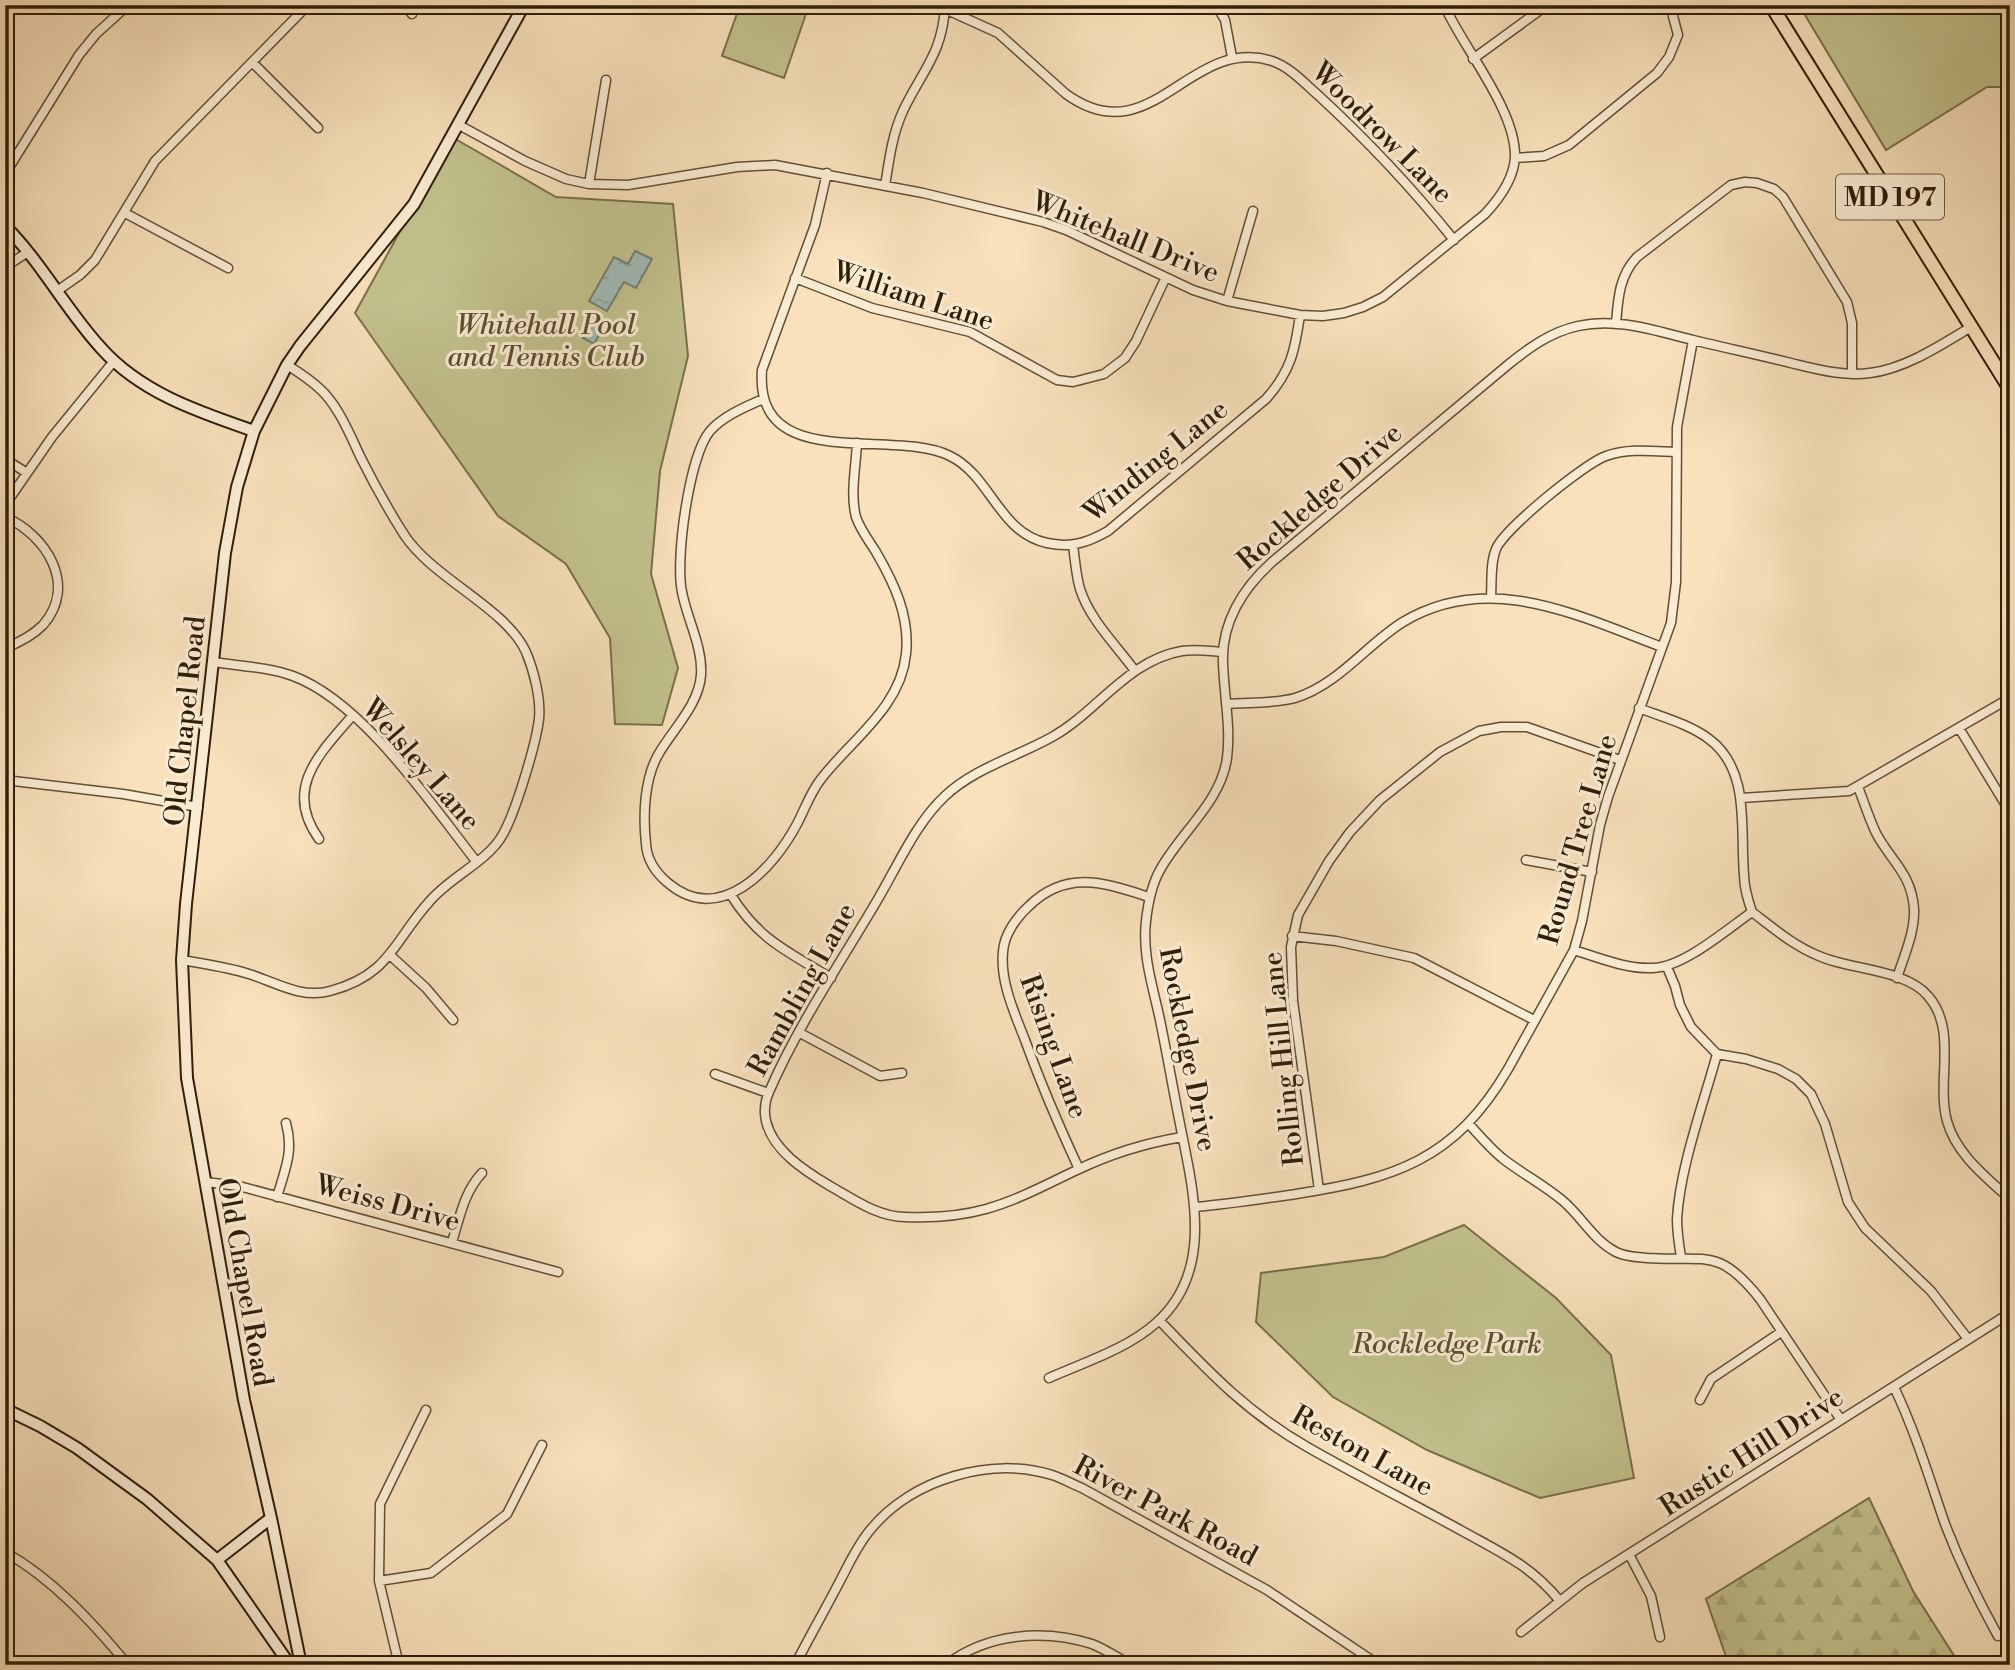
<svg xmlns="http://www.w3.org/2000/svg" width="2015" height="1670" font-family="'Libre Bodoni',serif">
<defs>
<pattern id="forest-firs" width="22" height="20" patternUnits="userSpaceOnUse" patternTransform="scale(1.75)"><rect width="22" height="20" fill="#c2c28d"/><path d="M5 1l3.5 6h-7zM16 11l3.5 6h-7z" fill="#a7a678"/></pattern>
<pattern id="water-ripples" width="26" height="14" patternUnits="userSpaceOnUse" patternTransform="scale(1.75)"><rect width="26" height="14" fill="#a0bcb8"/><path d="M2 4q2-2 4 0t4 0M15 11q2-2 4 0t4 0" fill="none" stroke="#8aa19d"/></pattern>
</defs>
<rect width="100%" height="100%" fill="#f8e1bb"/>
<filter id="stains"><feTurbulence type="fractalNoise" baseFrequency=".00286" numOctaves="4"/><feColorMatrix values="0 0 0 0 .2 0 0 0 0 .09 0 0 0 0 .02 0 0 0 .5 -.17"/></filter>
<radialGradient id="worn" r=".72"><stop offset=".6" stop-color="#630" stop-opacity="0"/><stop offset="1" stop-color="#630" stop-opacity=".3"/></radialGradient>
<path fill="#c2c28d" stroke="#78704a" stroke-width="2" d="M740,5h69l-25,73 -62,-22z
M1799,5h211v82h-23l-101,63z
M452,137l104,60 117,7 15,152 -28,115 -9,103 27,94 -16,57 -47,-1 -5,-86 -44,-74 -68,-48 -143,-203z
M1464,1225l92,73 55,57 23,123 -94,20 -113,-48 -94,-53 -77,-75 5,-49 123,-16z"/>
<path fill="url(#forest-firs)" stroke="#78704a" stroke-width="2" d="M1869,1498l44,93 47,74h-231l-23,-66z"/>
<path fill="url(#water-ripples)" stroke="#737d71" stroke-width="2" d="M635,251l17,8 -16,29 -12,-6 -17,29 -18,-10 25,-44 14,7z
M592,323l11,5 -9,16 -11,-6z"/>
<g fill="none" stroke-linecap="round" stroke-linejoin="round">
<defs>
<path id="street" d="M405,5l7,9
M1216,5l9,15 7,37
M945,9l53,24 68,61c86,62 123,-59 206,-33 18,6 32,22 47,35 49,45 93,92 135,144
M1473,59l74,-54
M252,62l66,66
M459,125l66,36 41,18 23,5 39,1 109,-18 38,-2 148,28 120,29 23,8 127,60 34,11 73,14 23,1 21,-3 19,-6 20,-10 102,-83c14,-15 29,-35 30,-57 1,-47 -51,-108 -71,-152
M1515,158l29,-2 25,-11 88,-72 12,-16 9,-22 -8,-30
M827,173l-12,52 -53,145c-8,105 130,57 188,86 41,20 49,77 97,87 24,5 40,0 61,-12l158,-132c25,-28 29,-49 34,-84
M5,174l74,-119 17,-21 32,-29
M589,184l17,-104
M885,186c4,-25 7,-51 18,-75 19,-40 40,-58 42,-106
M125,213l103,55
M5,267l23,-15
M795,278l77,30 98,24 87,48 16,2 31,-8 21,-16 11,-17 29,-62
M57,291l23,-16 15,-15 60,-99 153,-156
M1227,301l26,-90
M1616,324c2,-25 3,-48 21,-67l94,-72 14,-3 12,1 17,6 9,8 64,105 5,21v51
M763,399c-18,8 -40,17 -53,32 -21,25 -35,129 -28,161 5,27 21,55 19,83 -2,30 -29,55 -43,80 -14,25 -15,61 -12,89 1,16 10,29 22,39 52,44 105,-14 129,-59 8,-15 13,-31 24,-45 30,-39 80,-72 85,-125 4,-38 -12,-71 -30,-102 -7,-11 -16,-23 -20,-35 -6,-22 0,-52 1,-74
M5,459l22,14
M5,505l47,-68 62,-76
M5,517c41,18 73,68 38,108 -10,10 -25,18 -38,23
M1073,545c2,15 3,30 7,44 10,31 36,56 55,82
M1491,597c1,-15 -1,-33 5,-48 8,-20 89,-86 110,-93 22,-8 46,-5 69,-4
M213,662c26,4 55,5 80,14 70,26 137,127 183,185
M1226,704c22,-2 48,0 69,-6 43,-13 71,-53 108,-76 87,-52 175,-6 259,25
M1639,708c23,9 50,16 70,31 42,31 31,91 35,136 0,13 4,25 8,37 21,16 42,34 67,44 31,14 87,13 109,40 30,34 8,85 19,125 9,33 39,56 63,78
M1959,728l51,84
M5,780l118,14 75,13
M1858,787c6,15 11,31 18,46 14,27 36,41 38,76 1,23 -10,47 -17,69
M1741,798l108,-7 161,-93
M319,839c-36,-50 0,-85 34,-124
M1526,860l66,12
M731,895c28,45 56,56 100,83
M1292,936l44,5 78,17 120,62
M1574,950c25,8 52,19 79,18 31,-1 73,-38 99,-56
M391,956l35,32 27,32
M182,960c22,4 45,7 67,14 26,8 52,25 81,17 60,-16 63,-49 99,-89 20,-24 55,-39 71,-63 14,-20 36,-95 39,-120 2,-20 -5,-48 -13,-67 -20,-44 -92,-73 -121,-116 -16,-25 -31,-52 -44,-78 -11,-23 -20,-46 -36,-64 -11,-12 -25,-21 -38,-29
M1667,967l8,19 5,19 11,22 26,27 29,5 32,10 18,10 15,15 14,30 23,78 17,26 66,63 37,48
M800,1033l80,43 22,-3
M715,1074l53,19
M1468,1123c11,12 21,24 34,35 19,15 42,27 61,43 19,16 30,39 53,51 10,5 21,5 31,6 59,4 71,-12 113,41l81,121
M1182,1137c-36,6 -72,17 -105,33 -30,14 -59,30 -91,39 -25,7 -55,9 -81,8 -27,0 -52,-18 -75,-31 -25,-15 -57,-35 -64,-65 -2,-9 -1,-20 3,-29 29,-67 72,-130 109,-193 20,-34 38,-76 67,-103 30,-28 71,-39 107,-59 45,-25 76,-77 130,-86 14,-2 27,0 41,1
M1079,1169c-20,-43 -38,-85 -54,-129 -11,-28 -25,-59 -22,-88 1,-18 14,-35 26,-46 38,-37 76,-23 120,-9
M205,1182l34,4 319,86
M1319,1190l-26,-189 -2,-54 7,-32 31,-54 21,-29 30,-32 60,-48 39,-21 22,-4h26l93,33
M277,1197c8,-28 17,-45 9,-74
M1195,1207c34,-3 67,-8 101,-13 98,-15 159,-34 212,-125l66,-119 8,-29 18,-96 8,-28 63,-174 5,-41 1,-155 16,-87
M452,1242c8,-25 12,-50 30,-69
M1681,1257c-2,-12 -4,-25 -4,-38 3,-52 26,-114 40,-165
M1159,1320c49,51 88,93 150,128 51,29 104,56 155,84 38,21 67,34 95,68
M1049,1378c36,-16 78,-29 107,-55 59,-52 37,-133 24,-199 -7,-35 -13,-70 -20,-104 -7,-33 -18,-65 -14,-99 2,-18 5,-35 14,-51 20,-37 61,-68 67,-112 4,-31 -3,-63 -4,-95 -2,-40 20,-75 49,-101l237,-198c21,-17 42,-32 69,-38 39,-9 78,5 115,14 33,8 66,15 98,23 25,6 54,14 79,10 35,-4 71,-28 101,-46
M1894,1387c21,44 35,90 51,137 15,39 33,76 53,112
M1700,1400l11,-21 70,-47
M5,1552c48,27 88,71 123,113
M1630,1556l21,40 9,41
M379,1581l52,-8 76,-59 35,-69
M1521,1632l62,-49 427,-270
M399,1665l-20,-84 1,-77 46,-94
M795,1665c15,-29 31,-57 46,-86 9,-17 17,-35 30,-50 41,-50 120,-73 181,-54 10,3 20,9 30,13l185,102 112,75
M946,1665c41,-32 98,-36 146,-21 13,5 26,14 39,21
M1357,1665l6,-9"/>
<path id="secondary" d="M5,226c37,37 61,84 96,122 40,45 98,64 153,83
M5,1409l35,17 37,22 70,51 70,61 73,105
M217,1560l54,-42
M301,1665l-30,-147 -27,-118 -57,-322 -5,-118 4,-56 39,-351 12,-66 17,-56 33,-66 13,-19 114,-142 110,-199"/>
<path id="primary" d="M1771,5l239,384"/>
</defs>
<use href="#street" stroke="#614f34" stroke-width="11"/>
<use href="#secondary" stroke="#2f1e07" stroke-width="14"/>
<use href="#primary" stroke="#2f1e07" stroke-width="16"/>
<use href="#street" stroke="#faecd3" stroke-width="8"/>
<use href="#secondary" stroke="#faecd3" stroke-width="10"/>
<use href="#primary" stroke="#f8e1bb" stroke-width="12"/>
</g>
<g text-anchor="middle" stroke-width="6" stroke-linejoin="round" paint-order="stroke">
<rect fill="#faecd3" stroke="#6c5c44" stroke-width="2" x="1836" y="174.5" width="108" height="45" rx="5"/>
<g font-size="26" font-weight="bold" fill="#2f1e07">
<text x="1890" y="206">MD 197</text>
</g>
<g font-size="28" fill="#2f1e07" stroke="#faecd3">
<text transform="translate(1383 132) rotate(45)" y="10">Woodrow Lane</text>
<text transform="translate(1126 236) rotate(22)" y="10">Whitehall Drive</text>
<text transform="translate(914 295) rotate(18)" y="10">William Lane</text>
<text transform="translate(1155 460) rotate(-39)" y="10">Winding Lane</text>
<text transform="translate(1319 496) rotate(-41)" y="10">Rockledge Drive</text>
<text transform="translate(184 721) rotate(-84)" y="10">Old Chapel Road</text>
<text transform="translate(422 764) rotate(49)" y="10">Welsley Lane</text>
<text transform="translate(1577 839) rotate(-74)" y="10">Round Tree Lane</text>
<text transform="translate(801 989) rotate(-61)" y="10">Rambling Lane</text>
<text transform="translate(1055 1046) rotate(70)" y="10">Rising Lane</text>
<text transform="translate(1189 1049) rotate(79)" y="10">Rockledge Drive</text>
<text transform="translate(1282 1059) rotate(-96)" y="10">Rolling Hill Lane</text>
<text transform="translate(388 1202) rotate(15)" y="10">Weiss Drive</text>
<text transform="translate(246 1282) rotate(80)" y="10">Old Chapel Road</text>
<text transform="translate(1363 1450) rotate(29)" y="10">Reston Lane</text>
<text transform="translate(1751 1451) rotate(-33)" y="10">Rustic Hill Drive</text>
<text transform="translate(1166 1510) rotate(28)" y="10">River Park Road</text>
</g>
<g font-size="28" font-style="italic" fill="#5b4f2f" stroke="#faecd3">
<text x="546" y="334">Whitehall Pool<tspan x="546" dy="32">and Tennis Club</tspan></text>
<text x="1447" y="1353">Rockledge Park</text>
</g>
</g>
<rect width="2015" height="1670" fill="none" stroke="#f8e1bb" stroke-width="28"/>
<rect x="7" y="7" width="2001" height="1656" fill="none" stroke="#2f1e07" stroke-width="3.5"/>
<rect x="14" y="14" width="1987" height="1642" fill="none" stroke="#2f1e07" stroke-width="2"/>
<rect width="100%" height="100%" filter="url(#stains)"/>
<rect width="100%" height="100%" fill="url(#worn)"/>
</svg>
